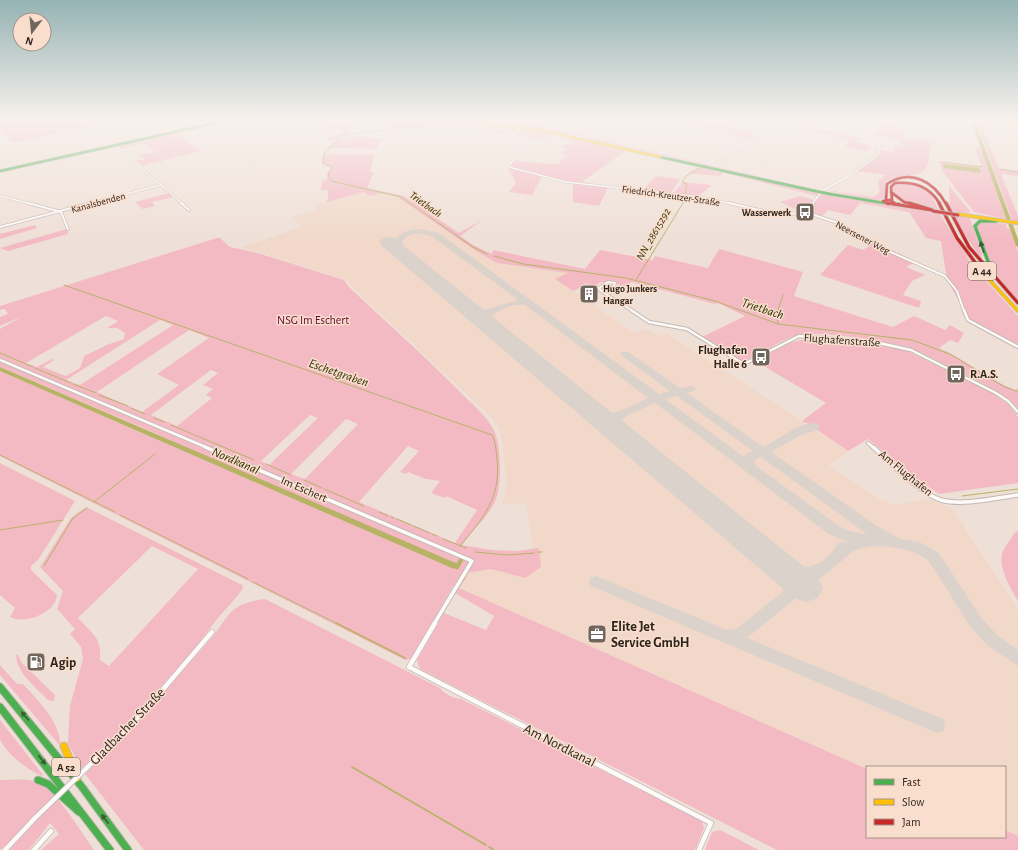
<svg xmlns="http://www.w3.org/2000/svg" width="1018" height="850" font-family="'Alegreya Sans',sans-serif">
<rect width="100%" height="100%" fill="#efe0d7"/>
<path fill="#f1d8c9" d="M364,192l6,4 12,-3 20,6 74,52 21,12 71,10 -13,6 80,54 11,-5 13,8 7,-3 182,118 -19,14 50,34 17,6 32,-6 24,9 66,102v226l-13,-6v-63h-138v2l-409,-181 9,-15 24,-4 34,9 14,-30 -6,1 -7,-46 -24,2 4,-13v-17l-5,-42 -4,-8 -7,-9 -138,-129 -5,-7 -85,-27 -22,-5 61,-21 -10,-10 27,-7 -5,-5z"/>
<path fill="#f3bac4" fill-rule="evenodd" d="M0,121h85l7,5 -80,17 -12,-14z
M351,121h8l-21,18 -9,2 -4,-4 16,-3 5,-6 -25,4 -1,-4 30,-4z
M384,121l87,2 47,6c-7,7 -18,3 -28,3l18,-3 -13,-4 -51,-2 -3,2 -53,5v-8z
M692,121l52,10 2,-2 6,1 -2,5 10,2 -9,2 -22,-4 2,-3 -42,-9z
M976,121l30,4 -25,-2 18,46 19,2v5l-17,-2 17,42v5l-6,-1z
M881,125l24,4v9l38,4 -12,1c-1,6 -2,21 -5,25 -5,10 -31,6 -41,14l1,16 -9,2 -52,-10 48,7 4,-2 3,-5 -2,-6 1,-4 8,-5 -31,-4 20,-16 1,-5 17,2v-6l10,1 -5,-7 -8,-1 -1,-2 -14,-2z
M534,126l60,12 226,53 -240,-55 -43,-8z
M806,126l54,12 -4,4 15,4 -5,6 -21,-6 4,-6 -52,-12z
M529,128l48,9 237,55 5,1v3l2,-2h6l44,8 10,-1 -1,2 59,10 36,56 43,47v32l-50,-27 -4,-5 -4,-13 -13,-23 -6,-39 -15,-3 -17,-26 -49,-9 -10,12 -22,-5 -8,8 -15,-4 -25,-12 20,-6 14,4 3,-4 -93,-23 -4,3 -32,-3 10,-6 -71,-17 -45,32 27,4 -10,20 -26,-4v-19l-31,-7 -10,19 -23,-3 7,-9 -7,-13 4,-9 44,3 11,-8 -6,-2 5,-6 -7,-1 13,-5 -16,-5 3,-2 -5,-1 -13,6 -27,-5z
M175,133l27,18 -60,15 -6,-5 9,-2 -7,-4 16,-3 -3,-3 2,-1 -1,-1h-3l-5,-4 -23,6 -3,-3z
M346,138l5,-1 31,1 -6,11 -49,-1 9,-8z
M975,147h6l25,72 -32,-7 -33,-43 -1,-8 41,5z
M323,154l51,1 -4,17h4l-7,16 37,8 55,37 23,-13 -22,16 13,9 19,9 1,-4 92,19 15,-19 53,10 2,-4 53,12 11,-19 84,23 -9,24 99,31 21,-11 31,14 5,-5 14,8 -6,10 -8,-3 -11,8c27,12 49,31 76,42l3,-2v20c-17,-18 -43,-28 -65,-39 -13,-7 -27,-15 -41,-20 -19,-8 -94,-18 -114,-14 -17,3 -44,26 -58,25l-38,-23 43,-21 -27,-13 -3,1 -83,-22 -10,5c-9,-6 -14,-7 -25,-3v4l-2,1 -12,-8 4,4 -14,6 -18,-12 13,-6 -71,-10 -21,-12 -80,-55 -14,-3 -12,3 -6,-4 -38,10 2,-4v-8h-7l1,-8 5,-3v-5l4,-6 -9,-4z
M656,176l24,3 -9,14 -29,-2z
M684,182l28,3 -13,11 -26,-3z
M898,183c25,1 31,3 40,26l-29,-5 -16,-11v-7z
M949,186l22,26 -6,1 -15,-2z
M169,193l4,4 -21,5 3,4 -13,3 -7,-7z
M952,215l18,3 12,36 -1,5z
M985,222l22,2 -1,3 4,3 8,22v49l-26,-32 -15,-43 2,-3z
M35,225l2,3 -37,11v-5z
M67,229l1,5 -60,17 -8,-3z
M217,238h3l10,9 31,7 83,26 5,7c38,36 78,71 115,109 11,11 25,22 31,37 6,16 7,49 1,66 -6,17 -24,31 -34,46l30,5 25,1 22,-3 2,19 -16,11 -34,-9 -24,4 -1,5 -7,10 408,181v68h138v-7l13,6v14h-241l-357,-181 -3,-9 27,-47 42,17 8,-14 -39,-23 3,-5 -5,-2 -42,73 -6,1 -405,-204v-85l454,198 -306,-139 -148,-63v-5l461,196 1,-2 -462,-197v-30l23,-13 -23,10v-9l8,-3 -3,-5 -5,1v-4zM106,316l12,5 -11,7h10l8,5 -1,6 -15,5 -25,12 -4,12 -14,8 -23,-9 11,-7 -2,-1 -15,8 -11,-4zM160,320l13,5 -93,60 -14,-5zM189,330l20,8 -52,36 22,11 -37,27 -45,-20zM211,370l7,3 -15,12 10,4 -7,6 6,3 -35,28 -26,-11zM310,415l8,3 -49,47 -8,-4zM346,419l12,5 -53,55 -14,-5zM408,446l11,5 -19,21 6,2 2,-2 18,7 14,2 -9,12 14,5 1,-2 31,14 -22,33 -96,-41z
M875,242l41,20 -10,5 19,8 -13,6 -9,14 18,6 -2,7 -99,-33 28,-30 15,5z
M816,338l87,11 91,45 15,11 9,12v66l-79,11 -21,-14 -50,-41 -20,12 -41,-28 -4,-1v-2l23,-17 -69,-41c20,-13 34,-23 59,-24z
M0,463l75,38 -37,59 -7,6v4l26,25c-1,18 -33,30 -47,22l5,-9 -15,-13z
M86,507l156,78 1,3c-7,11 -17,20 -25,30 -41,55 -88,103 -137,151l-13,-26 2,-37 13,-47 -2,-12 -11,-13 5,-5 -18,-20 6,-18 -23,-24 31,-49zM152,546l46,23 -89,97 -9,-6c2,-23 -8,-26 -22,-42z
M1018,531v70c-8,-13 -21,-35 -15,-50 3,-7 9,-13 12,-19z
M265,599l175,89c4,6 14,11 21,11l241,122 2,7 -9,22h-551l-59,-76 52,-51 77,-88c17,-24 19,-32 51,-36z
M16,655h2l4,8 33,32 -1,6 -6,-1c-11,-12 -32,-27 -32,-45z
M0,665l17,19h6c17,19 36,36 38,63l-61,-72z
M0,720l43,55 -1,1c-14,-6 -37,-23 -42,-37 0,-5 0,-13 0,-19z
M0,780c11,0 26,-2 37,2 18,6 45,51 57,68h-53l18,-16 -9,-11 -21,27h-20l4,-5 -5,-2 -8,7z
M720,830l39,20h-54l7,-18z"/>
<path fill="#b8b266" d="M943,164l36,4 2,5 -37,-5z
M0,367l458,197 -4,5 -454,-198z"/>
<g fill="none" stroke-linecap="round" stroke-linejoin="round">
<path stroke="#b8b266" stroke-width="1" d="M389,129l41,-5
M344,135l43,-5
M337,139l7,-4v-3l12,-11
M337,140l-13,14 -1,9 9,4 -4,7 3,7 70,16 72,50 14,7
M941,162l41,5
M1000,169l18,3
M685,195l2,-11 -5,-2 4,-6 16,-9
M494,256l29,8 103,14 89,23 63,23 134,16 38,14 53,32 15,6
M636,280l47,-77 2,-7
M64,285l428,150c4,7 4,16 5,24 4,39 -13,58 -37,87
M778,324l-1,-11 6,-18
M0,353l33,14
M35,368l36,15
M73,384l23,9
M99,395l29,11
M131,408l14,6
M154,418l10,4
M171,425l83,35
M0,455l115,57
M266,464l25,11
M304,480l18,8
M324,489l40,17
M962,496l56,-7
M94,502l61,-48
M379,512l9,4
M120,515l128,64
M391,517l3,1
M397,519l14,6
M413,526l17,7
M0,530l63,-10
M432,534l5,2
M443,539l23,9
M475,552l33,3 26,-2
M538,552h4
M44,566l29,-48 14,-10
M253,582l85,42"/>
<path stroke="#b8b266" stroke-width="1.5" d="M336,623l69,35
M352,767l134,78
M489,847l5,3"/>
<path stroke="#b8b266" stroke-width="4.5" d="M452,564l5,3 4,-7"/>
<path fill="#b8b266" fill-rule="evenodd" d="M971,121h4l43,118v8l-2,-1z"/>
<path fill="#dbd2cc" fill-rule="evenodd" d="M420,229l19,4 220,161 11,-3 -48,-35 -2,-2 2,-2h6l52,36 10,-2 4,1 1,2 -1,2 -7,2 76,54c15,-6 38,-28 55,-23l2,3 -2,3 -17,5 -30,17 106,74 23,13 19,3 19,10 44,67 16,17 20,14v16l-30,-20 -16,-17 -44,-69 -16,-9 -27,-5 -4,1 -9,-1 -17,4 -108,88 196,81 2,6 -2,6 -6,2 -346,-147 -2,-4 2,-4 5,-2 131,54 9,-1 47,-37v-9l-12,-17 2,-5c8,-3 14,2 21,5 19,5 36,-7 44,-23l10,-1 -19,-8 -174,-131 -27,12 -10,9 4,7 -2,3h-8l-4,-10 2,-5c-8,1 -21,-3 -26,-10l1,-3c8,-2 14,5 21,6 14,3 30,-10 42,-14l-123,-93c-12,-1 -27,4 -34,13l3,8 -5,3 -3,-1 -5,-10 2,-2 -16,-3v-4l17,1 34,-10 -85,-63c-10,-4 -23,-6 -31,4l4,13 -7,2 -5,-15c7,-9 15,-12 26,-12zM676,396h1l76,55 -6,2 -3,4 -79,-58zM761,457l106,77 2,1 -20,-4 -10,-5 -83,-60 -2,-5zM794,577l6,1 -4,4z"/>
<path fill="#dbd2cc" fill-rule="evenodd" d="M388,237l6,1 424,340 5,10 -5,10 -12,4 -12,-4 -412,-352 -3,-4 3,-4z"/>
<defs>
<path id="street-far4" d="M87,121l96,83
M544,121l-23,8 -8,6 -1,5 7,10 -10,17 57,15 134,15 33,7
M808,121l66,15 6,5 -2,14 -25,19 -30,16 -11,14
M874,136l6,-15
M707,164l45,-24 63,-17
M0,196l32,8
M87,204l74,-19"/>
<path id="street-far3" d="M28,203l33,9 7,17
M181,203l8,7
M729,203l43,10 39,1 27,9 48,27 59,26 12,15 7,20
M806,213l7,-10
M0,227l90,-24
M608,282l7,1 -1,3 -13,5 -2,-3z
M601,291l32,20"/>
<path id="street-far2" d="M631,310l18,12 38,7 55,34 6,-1 51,-26 80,7 32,7 85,43 12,8 10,11
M964,310l4,10 50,27
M0,360l208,88
M868,443l6,5"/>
<path id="street-far1" d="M205,447l267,114 -38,63
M873,447c17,15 48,47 68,53 21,6 55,-2 77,-5"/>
<path id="street" d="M435,623l-26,44 302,156 -12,27
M98,757l49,-49 65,-76
M5,850l30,-32
M34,850l17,-19"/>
<path id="fast-far2" d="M660,157l155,34
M0,171l224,-50
M830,194l54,9"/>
<path id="fast-far1" d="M992,272l-17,-46 5,-5h16"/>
<path id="fast" d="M0,687l82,100 46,63
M0,707l110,143
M38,780l10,4 31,28"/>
<path id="slow-far2" d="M411,121l68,2 62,7 119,27
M1004,121l14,5"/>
<path id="slow-far1" d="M957,214l61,9
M983,273l35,38"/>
<path id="slow" d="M64,746l13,32"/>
<path id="jam-far1" d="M891,192l13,10 8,2
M886,200l1,-16c24,-16 47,-2 59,20
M892,200l-1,-13 4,-4c20,-1 34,3 45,21
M883,201l5,3
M883,201l7,-1 6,4
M893,204h6"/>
<path id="jam" d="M887,203l45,7
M909,203l23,7
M939,203l18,35 26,35
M946,203l23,44 49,56"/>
</defs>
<use href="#street-far4" stroke="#c4b9b2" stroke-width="2.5"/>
<use href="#street-far3" stroke="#c4b9b2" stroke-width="3.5"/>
<use href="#street-far2" stroke="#c4b9b2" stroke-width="4.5"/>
<use href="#street-far1" stroke="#c4b9b2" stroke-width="5.5"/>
<use href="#street" stroke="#c4b9b2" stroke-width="6"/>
<use href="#fast-far2" stroke="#c4b9b2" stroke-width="3.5"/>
<use href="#fast-far1" stroke="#c4b9b2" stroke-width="4.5"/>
<use href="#fast" stroke="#c4b9b2" stroke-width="9"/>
<use href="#slow-far2" stroke="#c4b9b2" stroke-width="3.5"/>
<use href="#slow-far1" stroke="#c4b9b2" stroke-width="4.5"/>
<use href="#slow" stroke="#c4b9b2" stroke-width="9"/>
<use href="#jam-far1" stroke="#c4b9b2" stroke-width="3.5"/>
<use href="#jam" stroke="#c4b9b2" stroke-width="4.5"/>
<use href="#street-far4" stroke="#fdfaf9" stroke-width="1.5"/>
<use href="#street-far3" stroke="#fdfaf9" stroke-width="2"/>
<use href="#street-far2" stroke="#fdfaf9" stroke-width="2.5"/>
<use href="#street-far1" stroke="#fdfaf9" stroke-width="3.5"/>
<use href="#street" stroke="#fdfaf9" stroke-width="4.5"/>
<use href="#fast-far2" stroke="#4caf50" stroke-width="2.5"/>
<use href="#fast-far1" stroke="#4caf50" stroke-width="3"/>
<use href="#fast" stroke="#4caf50" stroke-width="7"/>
<use href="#slow-far2" stroke="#ffc107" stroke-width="2.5"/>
<use href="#slow-far1" stroke="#ffc107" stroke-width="3"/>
<use href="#slow" stroke="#ffc107" stroke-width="7"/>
<use href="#jam-far1" stroke="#c62828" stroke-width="2.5"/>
<use href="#jam" stroke="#c62828" stroke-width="3"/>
<defs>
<path id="street-bridge" d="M35,818l63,-61"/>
<path id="fast-bridge" d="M815,191l15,3"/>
<path id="jam-bridge" d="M933,211l25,4"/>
</defs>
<use href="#street-bridge" stroke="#c4b9b2" stroke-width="6" stroke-linecap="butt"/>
<use href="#fast-bridge" stroke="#c4b9b2" stroke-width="3.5" stroke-linecap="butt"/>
<use href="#jam-bridge" stroke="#c4b9b2" stroke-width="4.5" stroke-linecap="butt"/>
<use href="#street-bridge" stroke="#fdfaf9" stroke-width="4.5"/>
<use href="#fast-bridge" stroke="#4caf50" stroke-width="2.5"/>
<use href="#jam-bridge" stroke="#c62828" stroke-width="3"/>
</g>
<defs><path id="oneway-solid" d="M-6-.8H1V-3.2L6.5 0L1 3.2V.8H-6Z"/></defs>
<g fill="#395c31">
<use href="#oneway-solid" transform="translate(982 247) rotate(-109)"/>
<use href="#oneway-solid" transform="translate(25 716) rotate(-130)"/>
<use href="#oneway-solid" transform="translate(42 760) rotate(52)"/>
<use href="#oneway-solid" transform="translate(105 819) rotate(-127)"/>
</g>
<linearGradient id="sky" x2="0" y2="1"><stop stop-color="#95b3b4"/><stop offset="0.5" stop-color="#f8f1ed"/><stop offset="1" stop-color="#f8f1ed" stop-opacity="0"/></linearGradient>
<rect width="1018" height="240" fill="url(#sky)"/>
<defs>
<symbol id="bus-square" viewBox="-11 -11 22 22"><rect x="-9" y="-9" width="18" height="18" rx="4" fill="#71665e" stroke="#f9decd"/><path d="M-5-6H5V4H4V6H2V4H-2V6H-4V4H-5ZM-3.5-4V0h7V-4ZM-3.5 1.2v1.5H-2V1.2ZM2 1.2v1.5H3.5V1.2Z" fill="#fff"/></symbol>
<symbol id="building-square" viewBox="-11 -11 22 22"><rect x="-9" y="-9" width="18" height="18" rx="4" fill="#71665e" stroke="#f9decd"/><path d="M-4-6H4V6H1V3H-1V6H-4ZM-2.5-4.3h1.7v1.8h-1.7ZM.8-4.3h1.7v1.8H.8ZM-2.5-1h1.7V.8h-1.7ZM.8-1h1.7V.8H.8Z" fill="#fff"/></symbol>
<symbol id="office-square" viewBox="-11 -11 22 22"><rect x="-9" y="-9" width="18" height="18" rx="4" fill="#71665e" stroke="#f9decd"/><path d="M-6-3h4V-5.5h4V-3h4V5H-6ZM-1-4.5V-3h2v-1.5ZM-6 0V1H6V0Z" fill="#fff"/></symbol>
<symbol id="fuel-square" viewBox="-11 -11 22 22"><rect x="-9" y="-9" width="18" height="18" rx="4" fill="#71665e" stroke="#f9decd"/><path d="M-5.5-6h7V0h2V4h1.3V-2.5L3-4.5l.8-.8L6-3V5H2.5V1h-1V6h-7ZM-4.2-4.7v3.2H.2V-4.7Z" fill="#fff"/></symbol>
</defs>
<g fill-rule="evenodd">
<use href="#bus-square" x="794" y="201" width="22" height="22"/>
<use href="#building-square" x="578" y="283" width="22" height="22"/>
<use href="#bus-square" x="750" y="346" width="22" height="22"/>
<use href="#bus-square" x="945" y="363" width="22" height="22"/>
<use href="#office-square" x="586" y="623" width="22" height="22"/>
<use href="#fuel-square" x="25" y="651" width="22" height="22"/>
</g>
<g text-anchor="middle" stroke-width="3" stroke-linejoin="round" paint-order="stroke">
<g font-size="10" fill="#2d241d" stroke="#f9decd">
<text transform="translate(671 195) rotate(8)" y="4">Friedrich-Kreutzer-Straße</text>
<text transform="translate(98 202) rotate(-15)" y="4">Kanalsbenden</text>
<text transform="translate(863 237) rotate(28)" y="4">Neersener Weg</text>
</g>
<g font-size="10" font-weight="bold" fill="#2d241d" stroke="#f9decd" text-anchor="end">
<text x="791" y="216">Wasserwerk</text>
<text x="603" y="292" text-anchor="start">Hugo Junkers<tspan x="603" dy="12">Hangar</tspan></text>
</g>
<g font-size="11" font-style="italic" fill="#323205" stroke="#f9decd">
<text transform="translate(426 204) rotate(35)" y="4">Trietbach</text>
<text transform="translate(653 234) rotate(-60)" y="4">NN_28615292</text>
</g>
<g fill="#f9decd" stroke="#6a5c52" stroke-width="1">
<rect x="968" y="262" width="28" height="18" rx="3"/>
<rect x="52" y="758" width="28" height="18" rx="3"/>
</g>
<g font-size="11" font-weight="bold" fill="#2d241d">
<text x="982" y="275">A 44</text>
<text x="66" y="771">A 52</text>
</g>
<g font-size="12" fill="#61052f" stroke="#f9decd">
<text x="313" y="324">NSG Im Eschert</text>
</g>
<g font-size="12" fill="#2d241d" stroke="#f9decd">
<text transform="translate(842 340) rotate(4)" y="4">Flughafenstraße</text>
<text transform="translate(906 473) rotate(39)" y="4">Am Flughafen</text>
<text transform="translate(304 489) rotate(23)" y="4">Im Eschert</text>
</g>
<g font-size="12" font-weight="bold" fill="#2d241d" stroke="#f9decd" text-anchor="end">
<text x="747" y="354">Flughafen<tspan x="747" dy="14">Halle 6</tspan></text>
<text x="970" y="378" text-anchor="start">R.A.S.</text>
</g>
<g font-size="13" font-style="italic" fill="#323205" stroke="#f9decd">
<text transform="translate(763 308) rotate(18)" y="5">Trietbach</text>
<text transform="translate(339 372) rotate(19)" y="5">Eschetgraben</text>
<text transform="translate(236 460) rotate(23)" y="5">Nordkanal</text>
</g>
<g font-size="14" font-weight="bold" fill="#2d241d" stroke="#f9decd" text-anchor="start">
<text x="611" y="631">Elite Jet<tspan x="611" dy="16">Service GmbH</tspan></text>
<text x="50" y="667">Agip</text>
</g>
<g font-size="14" fill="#2d241d" stroke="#f9decd">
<text transform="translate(127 726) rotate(-46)" y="5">Gladbacher Straße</text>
<text transform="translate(560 745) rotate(27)" y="5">Am Nordkanal</text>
</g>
</g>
<rect x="866" y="766" width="140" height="72" fill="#f9decd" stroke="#a79487"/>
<rect x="874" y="779" width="20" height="6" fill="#4caf50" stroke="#a79487"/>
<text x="902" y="786" font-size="12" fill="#2d241d">Fast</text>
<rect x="874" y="799" width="20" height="6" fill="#ffc107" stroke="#a79487"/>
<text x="902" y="806" font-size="12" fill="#2d241d">Slow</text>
<rect x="874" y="819" width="20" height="6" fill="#c62828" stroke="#a79487"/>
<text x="902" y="826" font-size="12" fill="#2d241d">Jam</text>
<g transform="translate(32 32) rotate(196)"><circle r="19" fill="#f9decd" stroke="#a79487"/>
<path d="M0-3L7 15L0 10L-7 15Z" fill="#71665e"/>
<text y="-6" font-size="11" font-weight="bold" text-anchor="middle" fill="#2d241d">N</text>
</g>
</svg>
